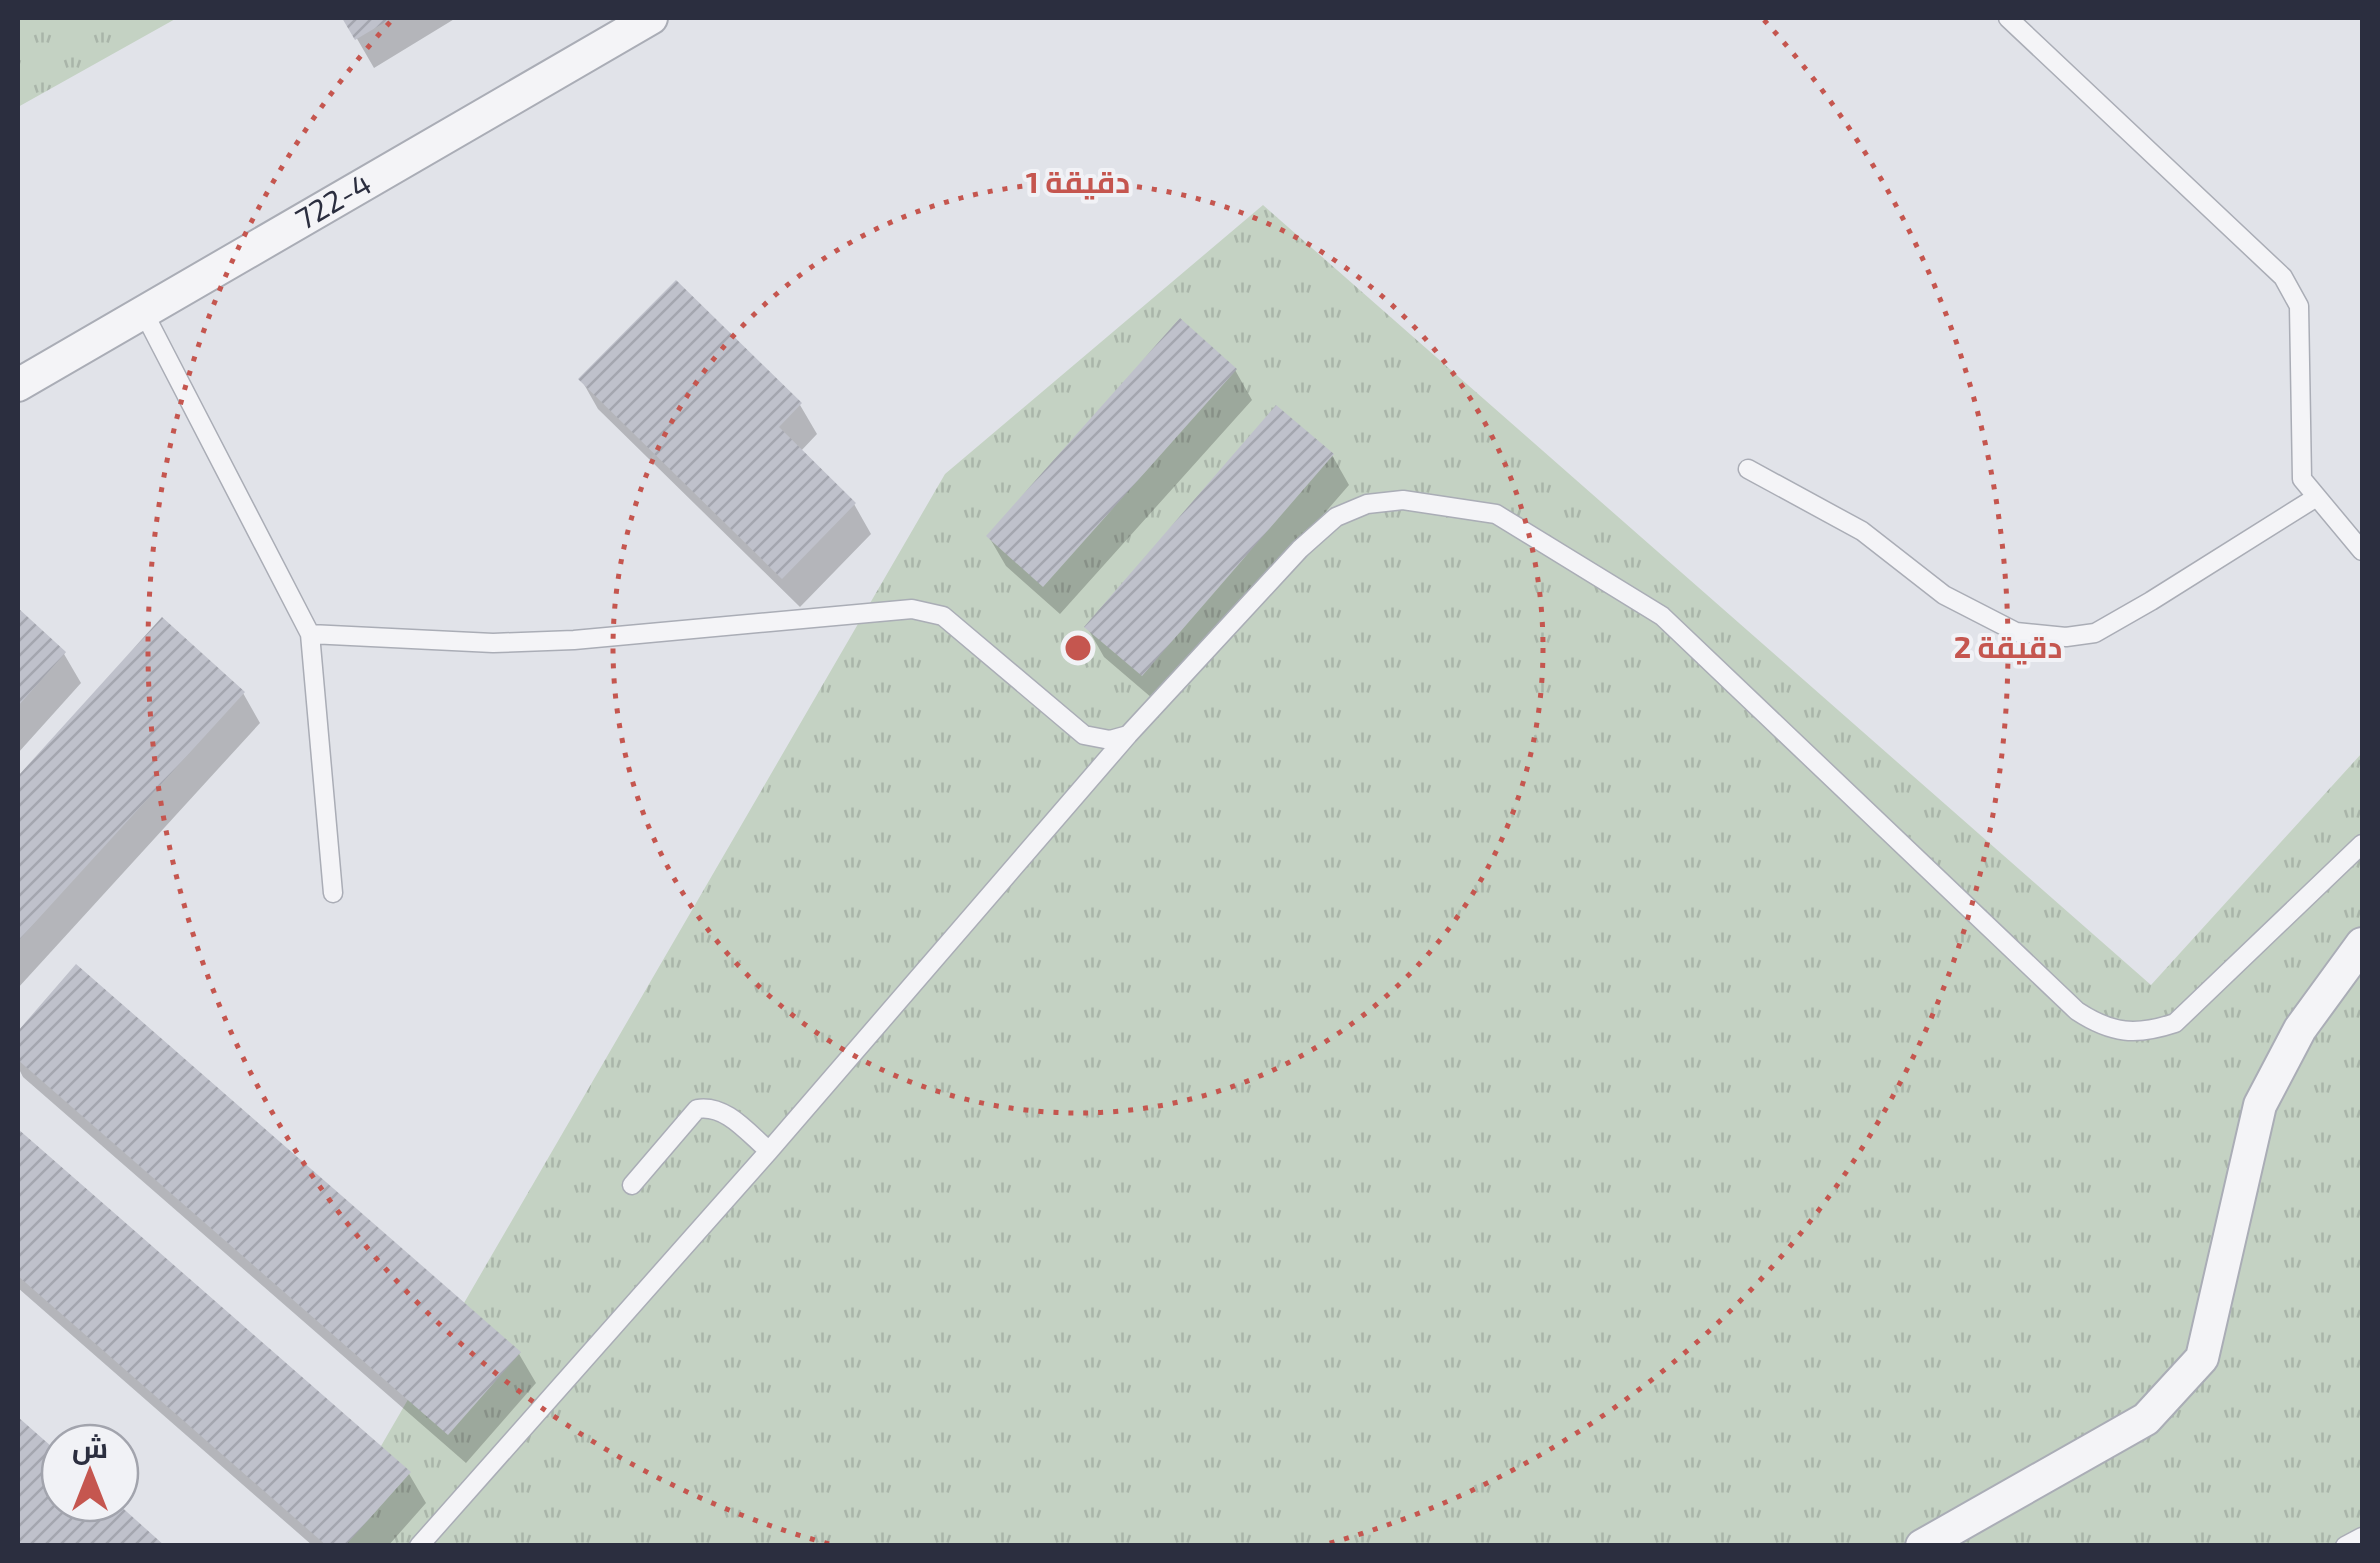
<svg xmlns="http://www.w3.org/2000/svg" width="2380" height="1563" font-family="'Exo 2',Cairo,sans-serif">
<defs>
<pattern id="grass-tufts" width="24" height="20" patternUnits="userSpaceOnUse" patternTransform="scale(2.5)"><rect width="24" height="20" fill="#c4d2c3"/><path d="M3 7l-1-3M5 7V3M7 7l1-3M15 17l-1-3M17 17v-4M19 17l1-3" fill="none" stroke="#a9b5a9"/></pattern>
<pattern id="building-hatch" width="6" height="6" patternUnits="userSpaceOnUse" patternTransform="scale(2.5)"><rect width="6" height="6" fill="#bfc1cb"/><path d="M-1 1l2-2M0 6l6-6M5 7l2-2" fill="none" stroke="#a4a6af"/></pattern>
</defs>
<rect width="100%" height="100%" fill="#e1e3e9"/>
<path fill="url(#grass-tufts)" d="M18,18h159l-159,89z
M1263,205l888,780 211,-232v792l-2039,1 622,-1072z"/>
<path fill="#0003" d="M345,18h111l-82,50z
M676,283l124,122 17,29 -17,18 54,52 17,30 -71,73 -202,-198 -17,-30z
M1235,370l17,30 -192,214 -54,-48 -17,-29z
M1332,455l17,30 -190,219 -55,-47 -17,-30z
M18,611l46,43 17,29 -63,70z
M163,621l80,72 17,30 -242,265v-208z
M77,968l442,386 17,29 -70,80 -443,-386 -5,-10v-32z
M18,1132l391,342 17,29 -38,43h-75l-295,-258z
M18,1420l42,37v46h53l49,43h-144z"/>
<path fill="url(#building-hatch)" d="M342,18h50l-37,22z
M676,280l126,123 -23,24 77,76 -74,76 -204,-200z
M1180,318l57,51 -194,218 -57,-51z
M1276,405l58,49 -192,222 -58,-49z
M18,608l48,44 -48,54z
M162,617l83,75 -227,249v-165z
M76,964l445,388 -73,83 -430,-375v-29z
M18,1129l393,343 -66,74h-18l-309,-270z
M18,1417l42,37v49h57l48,43h-147z"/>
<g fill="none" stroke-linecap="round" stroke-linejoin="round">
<defs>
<path id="lane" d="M2008,18l275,259 16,29 3,173 60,72
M144,313l166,321 23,259
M1748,469l114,62 82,64 72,37 50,5 29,-4 56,-32 164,-103
M310,634l183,9 81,-3 338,-31 31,7 141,119 26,5 18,-5 172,-186 36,-32 31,-13 36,-4 93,14 166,102 415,395c35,23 59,25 98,12l187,-179
M632,1185l65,-76c29,-5 51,24 72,42
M419,1546l350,-395 359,-416
M2345,1546l17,-9"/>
<g id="street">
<path id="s1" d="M18,385l633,-367"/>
<path d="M1922,1546l224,-127 56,-61 58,-253 40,-76 62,-85"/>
</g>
</defs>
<use href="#lane" stroke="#aaadb6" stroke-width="21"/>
<use href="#street" stroke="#aaadb6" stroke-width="36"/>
<use href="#lane" stroke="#f4f4f7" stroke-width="18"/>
<use href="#street" stroke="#f4f4f7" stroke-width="32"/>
</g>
<g fill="none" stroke="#c5564f" stroke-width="5" stroke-dasharray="5 10">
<circle cx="1078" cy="648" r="465"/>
<path d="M829 1544A930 930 0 0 1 392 20M1764 20A930 930 0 0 1 1327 1544"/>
</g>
<g text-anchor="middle" stroke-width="8" stroke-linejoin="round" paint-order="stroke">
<g font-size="30" fill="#2b2e3f" stroke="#f1f2f6">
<text dy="10" stroke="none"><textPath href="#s1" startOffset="365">722-4</textPath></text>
</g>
</g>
<circle cx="1078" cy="648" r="15" fill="#c5564f" stroke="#f1f2f6" stroke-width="5"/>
<g font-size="30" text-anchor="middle" font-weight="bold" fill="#c5564f" stroke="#f1f2f6" stroke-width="8" stroke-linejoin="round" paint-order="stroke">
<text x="1078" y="193">1 دقيقة</text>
<text x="2008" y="658">2 دقيقة</text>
</g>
<rect width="2380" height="1563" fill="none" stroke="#2b2e3f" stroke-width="40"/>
<g transform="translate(90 1473)"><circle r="48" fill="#f1f2f6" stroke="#a2a4ad" stroke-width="2.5"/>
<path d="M0-8L18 38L0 25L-18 38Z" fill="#c5564f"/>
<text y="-15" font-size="28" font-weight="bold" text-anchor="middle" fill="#2b2e3f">ش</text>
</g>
</svg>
